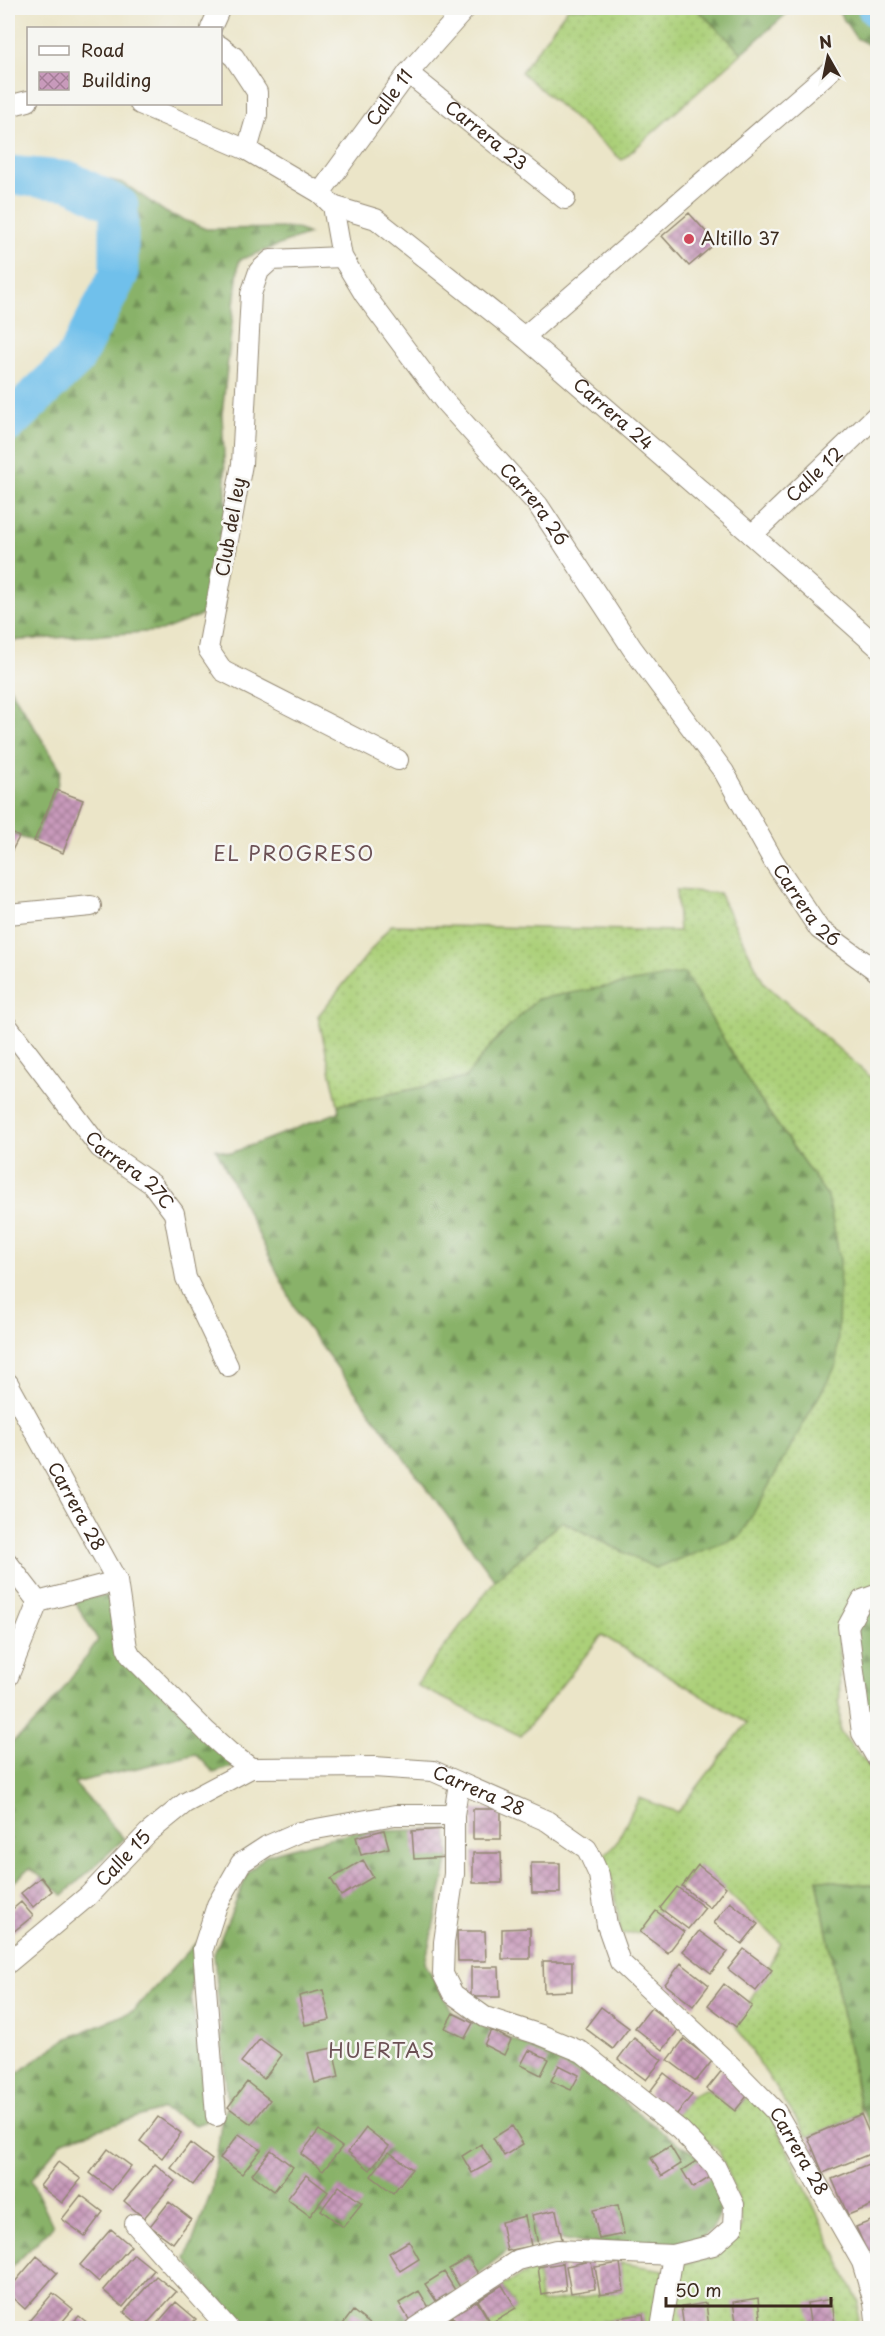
<svg xmlns="http://www.w3.org/2000/svg" width="885" height="2336" font-family="'Playpen Sans',sans-serif">
<defs>
<pattern id="grass-dots" width="8" height="8" patternUnits="userSpaceOnUse" patternTransform="scale(1.5)"><rect width="8" height="8" fill="#acd079"/><path d="M2 2h.1M6 6h.1" fill="none" stroke="#95b368" stroke-width="1.8" stroke-linecap="round"/></pattern>
<pattern id="forest-firs" width="22" height="20" patternUnits="userSpaceOnUse" patternTransform="scale(1.5)"><rect width="22" height="20" fill="#89b269"/><path d="M5 1l3.5 6h-7zM16 11l3.5 6h-7z" fill="#719156"/></pattern>
<pattern id="building-cross-hatch" width="8" height="8" patternUnits="userSpaceOnUse" patternTransform="scale(1.5)"><rect width="8" height="8" fill="#c89abb"/><path d="M0 0l8 8M0 8l8-8" fill="none" stroke="#a47e97"/></pattern>
</defs>
<rect width="100%" height="100%" fill="#f6f6f2"/>
<filter id="ink" filterUnits="userSpaceOnUse"><feTurbulence type="fractalNoise" baseFrequency=".0167" numOctaves="2"/><feDisplacementMap in="SourceGraphic" scale="12" xChannelSelector="R" yChannelSelector="G"/><feConvolveMatrix kernelMatrix="1 2 1 2 8 2 1 2 1" color-interpolation-filters="sRGB"/></filter>
<filter id="wash" filterUnits="userSpaceOnUse"><feTurbulence type="fractalNoise" baseFrequency=".008" numOctaves="4" result="noise"/><feDisplacementMap in="SourceGraphic" scale="24" xChannelSelector="R" yChannelSelector="G"/><feGaussianBlur stdDeviation="1.35" result="paint"/><feColorMatrix in="noise" values="0 0 0 0 0 0 0 0 0 0 0 0 0 0 0 0 0 1.4 0 .05"/><feComposite in="paint" operator="in"/></filter>
<g filter="url(#wash)">
<rect width="100%" height="100%" fill="#ebe5c8"/>
<path fill="url(#grass-dots)" stroke="#747d4c" stroke-width="1.5" d="M568,8h128l46,45 -120,107 -101,-88z
M676,890l43,3 45,90 113,100v505l-30,15 -8,27 1,102 37,43v111l-60,-7 44,235 -53,23 -72,-110 45,-84 -82,-77 -59,66 -19,3 -8,-52 -9,-28 11,-10 24,-47 39,14 69,-89 -145,-88 -81,101 -105,-51 79,-105 67,-59 93,47 173,-371 -70,-100 -265,-54 -28,35 -127,27 -20,-89 73,-91 288,6z
M707,2089l28,22 17,-21 19,25 88,188 -2,25h-187l9,-63 39,-9 24,-30 -4,-26 -19,-49 -43,-36 16,-20z
M620,2263l45,7 -11,58h-9l-3,-14 -79,14h-81l34,-20 -14,-23 36,-18 2,36 83,-12z"/>
<path fill="url(#forest-firs)" stroke="#626e44" stroke-width="1.5" d="M696,8h97l-51,45z
M836,8h41v41l-21,-11z
M74,172l49,11 44,30 39,16 89,-1 14,6 -70,26 -17,154 5,102 -20,97 -46,18 -153,10v-202l76,-72 44,-94v-67z
M8,685l53,85 -5,20 -22,51 -15,-4 -11,-6z
M684,973l74,124 70,100 12,63 -3,104 -97,173 -85,31 -93,-47 -67,59 -196,-264 -83,-167 15,4 108,-41 -1,-7 127,-27 28,-35 44,-44z
M116,1594l6,60 115,111 -23,8 -18,-19 -122,29 50,56 -61,56 -33,-27 -22,19v-143c32,-16 68,-74 90,-104l-24,-40z
M877,1611v128l-10,-11 -14,-72 6,-38z
M447,1829l2,28 -24,106 28,50 129,57 91,70 28,18 11,18 9,35 -9,19 -19,13h-110l-21,-4 -55,12 -35,28 -70,49h-162l-54,-69 26,-69 10,-74 6,-9 -14,-153 34,-81 18,-18 86,-23z
M817,1879l60,7v252l-17,-33z
M196,1943l-5,52 18,125 -13,5 -33,-16 -100,32 -32,39 22,46 -45,45v-191l56,-40 69,-29z"/>
<g fill="none" stroke-linecap="round" stroke-linejoin="round">
<path stroke="#70c0eb" stroke-width="39" d="M877,8h1
M8,175l62,6 49,25v68l-44,85 -67,64"/>
</g>
<g id="blocks">
<path fill="url(#building-cross-hatch)" d="M689,213l27,30 -27,23 -27,-30z
M56,790l27,10 -20,53 -29,-12z
M8,831l11,6 -11,21z
M473,1809h28v30h-28z
M447,1829l2,28 -35,2 -2,-28z
M384,1830l5,18 -28,7 -5,-18z
M473,1853h28l1,30h-29z
M363,1860l10,17 -32,19 -10,-17z
M531,1863h29v30h-28z
M698,1865l28,22 -16,21 -28,-22z
M41,1877l11,14 -19,16 -12,-14z
M677,1887l28,21 -17,21 -28,-21z
M21,1902l12,14 -20,16 -5,-8v-11z
M730,1902l28,22 -16,20 -28,-21z
M656,1911l28,21 -16,21 -28,-21z
M530,1928v31h-28v-30z
M457,1931h28l1,30h-28z
M699,1931l29,21 -17,21 -28,-22z
M744,1949l28,21 -16,21 -28,-22z
M543,1961h29v30l-28,1z
M681,1963l28,22 -16,21 -28,-22z
M471,1967h28l1,30h-29z
M724,1984l28,22 -16,21 -28,-22z
M323,1990l7,30 -25,5 -6,-29z
M601,2007l28,21 -16,21 -28,-21z
M651,2008l28,21 -16,21 -28,-22z
M453,2013l20,10 -8,15 -20,-10z
M491,2030l20,10 -7,15 -20,-10z
M634,2038l28,22 -16,20 -28,-21z
M260,2039l22,16 -18,24 -23,-17z
M684,2039l28,22 -16,20 -28,-21z
M333,2048l6,29 -24,6 -7,-30z
M529,2050l20,9 -8,16 -20,-10z
M559,2065l20,10 -8,15 -20,-9z
M723,2069l29,21 -17,21 -28,-22z
M664,2073l28,22 -16,20 -28,-21z
M247,2082l23,18 -19,24 -23,-17z
M861,2114l16,37 -54,22 -15,-36z
M158,2117l23,16 -19,25 -22,-17z
M512,2126l11,18 -19,12 -11,-18z
M366,2128l23,18 -19,24 -22,-18z
M319,2130l23,17 -19,24 -22,-17z
M239,2134l22,16 -19,24 -22,-16z
M190,2143l22,17 -19,25 -22,-17z
M481,2144l11,18 -20,11 -10,-17z
M670,2146l11,18 -19,12 -11,-18z
M108,2149l23,17 -19,24 -22,-17z
M271,2150l22,17 -19,24 -22,-17z
M389,2152l23,17 -19,24 -22,-17z
M701,2158l11,18 -19,12 -11,-18z
M878,2160v43l-30,12 -16,-36z
M58,2162l23,17 -19,24 -22,-17z
M155,2164l20,17 -31,37 -20,-17z
M306,2175l22,17 -18,24 -23,-17z
M339,2186l23,17 -19,24 -22,-17z
M81,2195l22,17 -18,24 -23,-17z
M169,2202l22,17 -18,24 -23,-17z
M618,2205l6,29 -25,5 -6,-29z
M556,2210l6,29 -24,6 -6,-30z
M525,2216l6,30 -24,5 -6,-29z
M878,2218v43l-6,2 -16,-36z
M111,2229l20,17 -32,36 -19,-17z
M409,2241l10,18 -19,12 -11,-18z
M134,2254l20,16 -31,37 -20,-17z
M37,2256l20,17 -32,36 -17,-15v-4z
M468,2258l11,17 -19,12 -11,-18z
M591,2261l4,28 -24,4 -5,-27z
M563,2263l3,27 -24,5 -4,-28z
M620,2263l4,28 -24,4 -5,-28z
M444,2272l11,18 -19,11 -11,-17z
M156,2276l20,16 -33,36 -19,-16z
M502,2285l14,23 -25,15 -13,-23z
M419,2291l11,18 -20,12 -11,-18z
M53,2293l20,16 -16,19h-34z
M758,2298l3,28 -24,2 -4,-26z
M832,2299l3,27 -24,2 -4,-25z
M477,2301l14,23 -8,4h-23l-8,-13z
M176,2302l20,17 -9,9h-34z
M706,2303l3,25h-25l-3,-21z
M353,2311l22,17h-35z
M643,2314l2,14h-26l-1,-10z
M79,2316l15,12h-26z
M451,2317l7,11h-27z
M614,2319l1,9h-25l-1,-5z"/>
</g>
</g>
<g filter="url(#ink)">
<use href="#blocks" fill-opacity="0" stroke="#938873" stroke-width="1.5"/>
<g fill="none" stroke-linecap="round" stroke-linejoin="round">
<defs>
<g id="street">
<path d="M211,28l9,-20"/>
<path d="M220,46l14,11 23,35v23l-10,35"/>
<path id="s1" d="M408,73l157,126"/>
<path id="s2" d="M140,104l107,46 73,43 13,13 9,51 23,38 80,107 93,103 94,143 92,124 49,88 46,69 59,43"/>
<path d="M8,106l20,-5"/>
<path id="s3" d="M320,193l88,-120 58,-65"/>
<path id="s4" d="M333,206l43,13 148,118 228,198 126,112"/>
<path d="M342,257l-71,3 -12,11 -8,23 -9,170 -34,185 15,22 175,89"/>
<path d="M524,337l305,-265"/>
<path id="s5" d="M752,535l126,-121"/>
<path d="M8,914l83,-8"/>
<path id="s6" d="M8,1027l92,121 52,36 22,29 12,65 42,88"/>
<path id="s7" d="M8,1383l109,198 10,67 4,8 76,76 22,20 22,16 123,-1 59,4 114,50 40,28 12,26 8,50 13,37 106,99 50,51 86,150 12,40 3,26"/>
<path d="M8,1563l30,39"/>
<path d="M878,1594l-16,6 -14,26 14,107 16,27"/>
<path d="M8,1677l30,-75 79,-21"/>
<path id="s8" d="M8,1963l80,-67 60,-63 37,-30 66,-35"/>
<path d="M216,2116l-13,-167 14,-44 24,-42 26,-17 32,-14 96,-17h59"/>
<path d="M135,2224l93,104"/>
<path d="M415,2328l103,-68 39,-10 116,5 40,-10 20,-18 1,-22 -19,-39 -35,-36 -98,-78 -41,-17 -56,-18 -32,-23 -10,-20 1,-32 10,-68v-59l5,-32"/>
<path d="M661,2328l12,-73"/>
</g>
</defs>
<use href="#street" stroke="#938873" stroke-width="22"/>
<use href="#street" stroke="#fff" stroke-width="20"/>
</g>
</g>
<circle fill="#d1495b" stroke="#f6f6f2" stroke-width="2" cx="689" cy="239" r="6"/>
<g text-anchor="middle" stroke-width="5" stroke-linejoin="round" paint-order="stroke">
<g font-size="18" fill="#3b2a1e" stroke="#f6f6f2">
<text dy="6" stroke="none"><textPath href="#s3" startOffset="118">Calle 11</textPath></text>
<text dy="6" stroke="none"><textPath href="#s1" startOffset="100">Carrera 23</textPath></text>
<text dy="6" stroke="none"><textPath href="#s4" startOffset="352">Carrera 24</textPath></text>
<text dy="6" stroke="none"><textPath href="#s5" startOffset="87">Calle 12</textPath></text>
<text dy="6" stroke="none"><textPath href="#s2" startOffset="585">Carrera 26</textPath></text>
<text transform="translate(231 527) rotate(-80)" y="6">Club del ley</text>
<text dy="6" stroke="none"><textPath href="#s2" startOffset="1071">Carrera 26</textPath></text>
<text dy="6" stroke="none"><textPath href="#s6" startOffset="189">Carrera 27C</textPath></text>
<text dy="6" stroke="none"><textPath href="#s7" startOffset="141">Carrera 28</textPath></text>
<text dy="6" stroke="none"><textPath href="#s7" startOffset="699">Carrera 28</textPath></text>
<text dy="6" stroke="none"><textPath href="#s8" startOffset="156">Calle 15</textPath></text>
<text dy="6" stroke="none"><textPath href="#s7" startOffset="1203">Carrera 28</textPath></text>
</g>
<g font-size="18" fill="#3b2a1e" stroke="#f6f6f2" text-anchor="start">
<text x="701" y="245">Altillo 37</text>
</g>
<g font-size="20" letter-spacing="1.5" fill="#6c5155" stroke="#f6f6f2">
<text x="294" y="861">EL PROGRESO</text>
<text x="382" y="2058">HUERTAS</text>
</g>
</g>
<rect width="885" height="2336" fill="none" stroke="#f6f6f2" stroke-width="30"/>
<rect x="27" y="27" width="195" height="78" fill="#f6f6f2" stroke="#aba49d" stroke-width="1.5"/>
<rect x="39" y="46" width="30" height="9" fill="#ffffff" stroke="#aba49d" stroke-width="1.5"/>
<text x="81" y="57" font-size="18" fill="#3b2a1e">Road</text>
<rect x="39" y="72" width="30" height="18" fill="url(#building-cross-hatch)" stroke="#aba49d" stroke-width="1.5"/>
<text x="81" y="87" font-size="18" fill="#3b2a1e">Building</text>
<g transform="translate(828 57) rotate(351)" stroke="#f6f6f2" stroke-width="4.5" paint-order="stroke">
<path d="M0-4.5L10 22L0 15L-10 22Z" fill="#3b2a1e"/>
<text y="-9" font-size="16" font-weight="bold" text-anchor="middle" fill="#3b2a1e">N</text>
</g>
<path d="M666 2297v9h165v-9" fill="none" stroke="#3b2a1e" stroke-width="3"/>
<text x="675" y="2297" font-size="18" fill="#3b2a1e" stroke="#f6f6f2" stroke-width="4.5" paint-order="stroke">50 m</text>
</svg>
